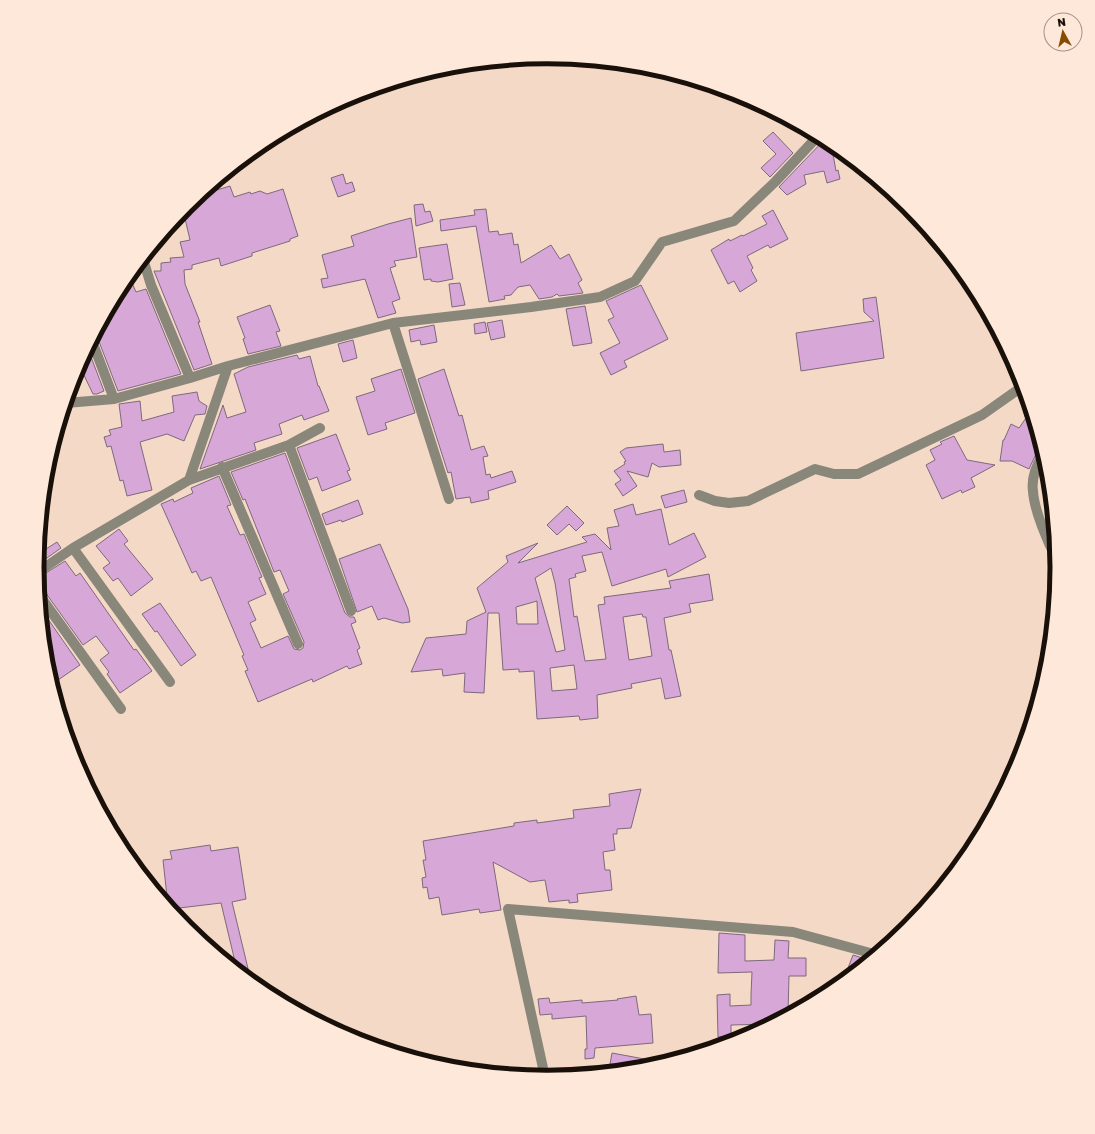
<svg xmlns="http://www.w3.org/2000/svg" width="1095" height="1134" font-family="'Golos Text',sans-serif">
<rect width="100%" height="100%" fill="#f5d9c7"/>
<path fill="#d7a7d7" stroke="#7d697d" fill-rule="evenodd" d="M773,132l20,21 -23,24 -9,-9 15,-14 -13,-13z
M825,139l6,4 5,28 2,-1 2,9 -13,4 -3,-12 -20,4 2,9 -19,11 -8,-8z
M343,174l3,10 6,-2 3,9 -17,6 -7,-19z
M230,186l4,11 16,-5 1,2 9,-3 7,3 16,-5 15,47 -8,3v2l-38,12v3l-31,10 -2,-8 -27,7v4l-8,1 1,14 15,38h-2l14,42 -18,6 -40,-99h7v-8l10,-1 -1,-4 14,-1 -4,-15 10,-2 -7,-30 4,-4 13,-11z
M423,204l2,8 5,-1 3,10 -17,5 -2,-21z
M486,209l3,23 9,-1 1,4 13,-2 2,12 4,-1 3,19 30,-18 9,14 9,-5 13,26 -4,3 5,10 -24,3 -2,-2 -5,3 -13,2 -9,-14 -12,2 -7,8 -7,1 1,3 -16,3 -13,-76 -35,5 -1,-11 35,-5 -1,-5z
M773,210l15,29 -18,9 -2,-3 -21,11 6,12 -2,2 6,11 -17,11 -6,-11 -6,3 -17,-34 18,-11 1,2 12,-6 1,1 24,-12 -5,-8z
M411,218l6,39 -23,4 2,5 -6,2 10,31 -8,3 4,11 -18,5 -13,-39 -42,9 -2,-9 7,-1 -6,-23 32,-9 -3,-10 37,-12z
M447,244l6,35 -15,3 -7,-1v-2l-7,1 -5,-32z
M129,276l7,16 10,-3 35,85 -63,17 -20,-52 -3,-4 28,-52z
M460,283l5,22 -13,2 -3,-23z
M641,285l27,54 -44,22 3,6 -16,8 -11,-22 20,-10 -12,-23 6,-3 -8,-16z
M876,297l8,61 -83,13 -5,-38 78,-12 -10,-9 -1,-13z
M270,305l10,26 -4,1 5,14 -33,8 -5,-15 2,-1 -8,-21z
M585,306l7,37 -19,3 -7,-37z
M502,320l3,17 -14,3 -4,-17z
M485,322l2,10 -12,2 -1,-10z
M434,325l3,17 -16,3 -1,-5 -9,2 -2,-12z
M353,340l4,18 -14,4 -5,-18z
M88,349l16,42 -7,3h-4l-14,-29z
M297,355l2,4 11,-3 8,30h1l10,25 -25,9 -2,-5 -23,9 3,10 -28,9 2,7 -56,19 23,-64 4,13 19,-6 -12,-38 14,-7z
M401,369l14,44 -30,10 2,6 -19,6 -12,-38 19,-6 -4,-12z
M444,369l15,47 3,-1 9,35 13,-4 4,10 -5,1 3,18 4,-1 1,4 21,-7 4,11 -28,9 1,8 -18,4 -1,-6 -14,2 -5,-27 -3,1 -30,-94z
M197,392l2,9 8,5 -2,8 -10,1 -11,26 -17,-7 -27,8 12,48 -25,6 -4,-16 -3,1 -9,-35 -4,1 -3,-10 7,-2 -2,-5 13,-3 -3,-23 21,-3 2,20 32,-9 -2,-16z
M1026,418l9,6 7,23 -6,7 -7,15 -17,-8h-12l3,-21h1l7,-16 8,4z
M336,434l14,36 -3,1 4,9 -29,11 -5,-14 -8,3 -12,-32z
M954,436l13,24 28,5 -24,13 4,9 -13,6 -1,-3 -19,9 -16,-34 9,-5 -5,-10 12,-6 -2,-2z
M663,444l1,8 16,-2 1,15 -22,2 -7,-4 -4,14 -21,-6 10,15 -14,10 -8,-12 6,-4 -7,-9 11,-7 -1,-2 2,-1 -6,-9 6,-4z
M285,453l60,160 5,4h4l2,5 -5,2 9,24 -3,2 5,14 -13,5 -2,-3 -34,16 -1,-3 -54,23 -13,-31 3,-1 -6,-14 2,-1 -33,-78 -10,4 -5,-10 -4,2 -31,-69 12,-5 1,3 19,-9 -2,-5 28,-12 12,29 -4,1 13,29 4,-1 18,43 -3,1 7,16 -18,8 8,18 -6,3 11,25 27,-12 6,13 6,1 3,-2 1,-6 -21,-48 6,-3 -9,-21 -6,2 -29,-73 -2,1 -12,-28z
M684,490l3,12 -22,6 -4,-12z
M358,500l5,14 -21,8 -1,-2 -15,5 -4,-11z
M633,504l3,11 25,-6 8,36 25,-12 12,24 -38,20 -2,-8 -54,17 -10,-34 -20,4 4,15 -11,3 1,3 -7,2 5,38 3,-1 8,45 21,-2 -8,-54 7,-1 -1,-7 67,-9 -2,-7 40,-7 4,26 -24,4 2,8 -27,6 5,32h2l10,46 -16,3 -4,-21 -30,6 1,4 -35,7 1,23 -18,2 -1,-4 -42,3 -3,-48 -15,1v-3l-16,1 -4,-57h-11l-4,80 -20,-1 1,-19 -22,3 -1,-7 -31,3 15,-34 40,-4 1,-13 19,-9 -9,-24 31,-26 -2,-6 32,-13 -20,20 69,-21 -5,-5 13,-3 16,16 -4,-22 12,-2 -5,-16zM551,568l4,15 10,67 -9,2 -21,-74zM537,601l1,23h-21l-1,-17zM642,614l1,3h3l6,39 -23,4 -6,-43zM574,665l3,24 -25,2 -2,-23z
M567,506l17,17 -8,8 -7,-7 -12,11 -10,-10z
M119,529l9,12 -4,3 29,35 -22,17 -13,-18 -5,3 -10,-13 7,-5 -14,-17z
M57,542l4,6 -24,17 1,-11z
M380,544l28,65 2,13 -8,1 -18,-5 -6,2 -6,-14 -15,6 -18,-53z
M65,561l11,15 4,-3 54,77 2,-1 16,22 -32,22 -13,-19 2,-2 -9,-12 9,-7 -13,-17 -13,9 -38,-53 -6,-2 -1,-12z
M160,603l36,52 -15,11 -24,-35 -2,1 -13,-18z
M41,609l39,56 -22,15 -2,-2 -5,4 -4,-16z
M641,789l-10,39 -14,1v5h-4l2,16 -12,2 2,18h5l2,20 -35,4 1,8 -9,1v-3l-20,2 -4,-22 -15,2 -37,-20 8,48 -21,3 -1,-4 -37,6 -3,-18 -10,2 -2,-12 -4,1 -1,-10 4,-1 -3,-17h3l-3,-19 91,-15v-3l23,-3v3l37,-5 -1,-8 37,-4 -1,-12z
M210,845l1,6 27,-4 8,52 -14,3 19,79 -14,-11 -16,-67 -50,6 -3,-3 -5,-46 9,-1 -2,-8z
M719,933l26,2v26l29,-1 1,-20 14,1 -1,17h18v18h-17l-1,38 -18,10 -39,1v11l-13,1 -1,-42 13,-1v12l21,-1v-10l1,-23 -34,1z
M853,955l16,5 -26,21z
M636,996l3,19 12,-1 2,29 -58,5 -1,10 -9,1v-10h2l-1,-33 -34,3v-5l-12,1 -2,-16 11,-1 1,5 32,-3v3l36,-3 -1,-1z
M612,1053l38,7 -1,7 -33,4 -7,-1z"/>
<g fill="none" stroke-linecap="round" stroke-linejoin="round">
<path stroke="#837065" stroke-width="2" stroke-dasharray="3 3" stroke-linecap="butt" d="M42,520l5,8"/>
<path stroke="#89867a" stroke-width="10" d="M143,259l8,26 39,93 38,-12
M393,323l56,176
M92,341l22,58
M66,403l48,-4 76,-21
M289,445l62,166
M1044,453c-7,10 -13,25 -11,38 1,19 15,52 24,69
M222,467l76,177
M189,480l100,-35 31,-17
M699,495l16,6 14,2 19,-2 67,-32 19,5h24l124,-59 41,-29
M73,548l97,134
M38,572l35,-24 116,-68 39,-114 165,-43 138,-16 69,-10 35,-16 27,-39 72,-21 41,-39 43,-46
M40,596l81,113
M545,1077l-37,-168 285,23 81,22v2"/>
</g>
<path d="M0 0H1095V1134H0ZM44 567a503 503 0 1 1 1006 0a503 503 0 1 1-1006 0Z" fill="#fee8d9" fill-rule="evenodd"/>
<path fill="none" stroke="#19100a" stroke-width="5" d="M44 567a503 503 0 1 1 1006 0a503 503 0 1 1-1006 0Z"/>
<g transform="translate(1063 32) rotate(352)"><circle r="19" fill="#fee8d9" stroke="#a29286"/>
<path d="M0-3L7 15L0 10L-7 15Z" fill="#864c01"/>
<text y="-6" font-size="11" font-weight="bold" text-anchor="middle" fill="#19100a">N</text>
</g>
</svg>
